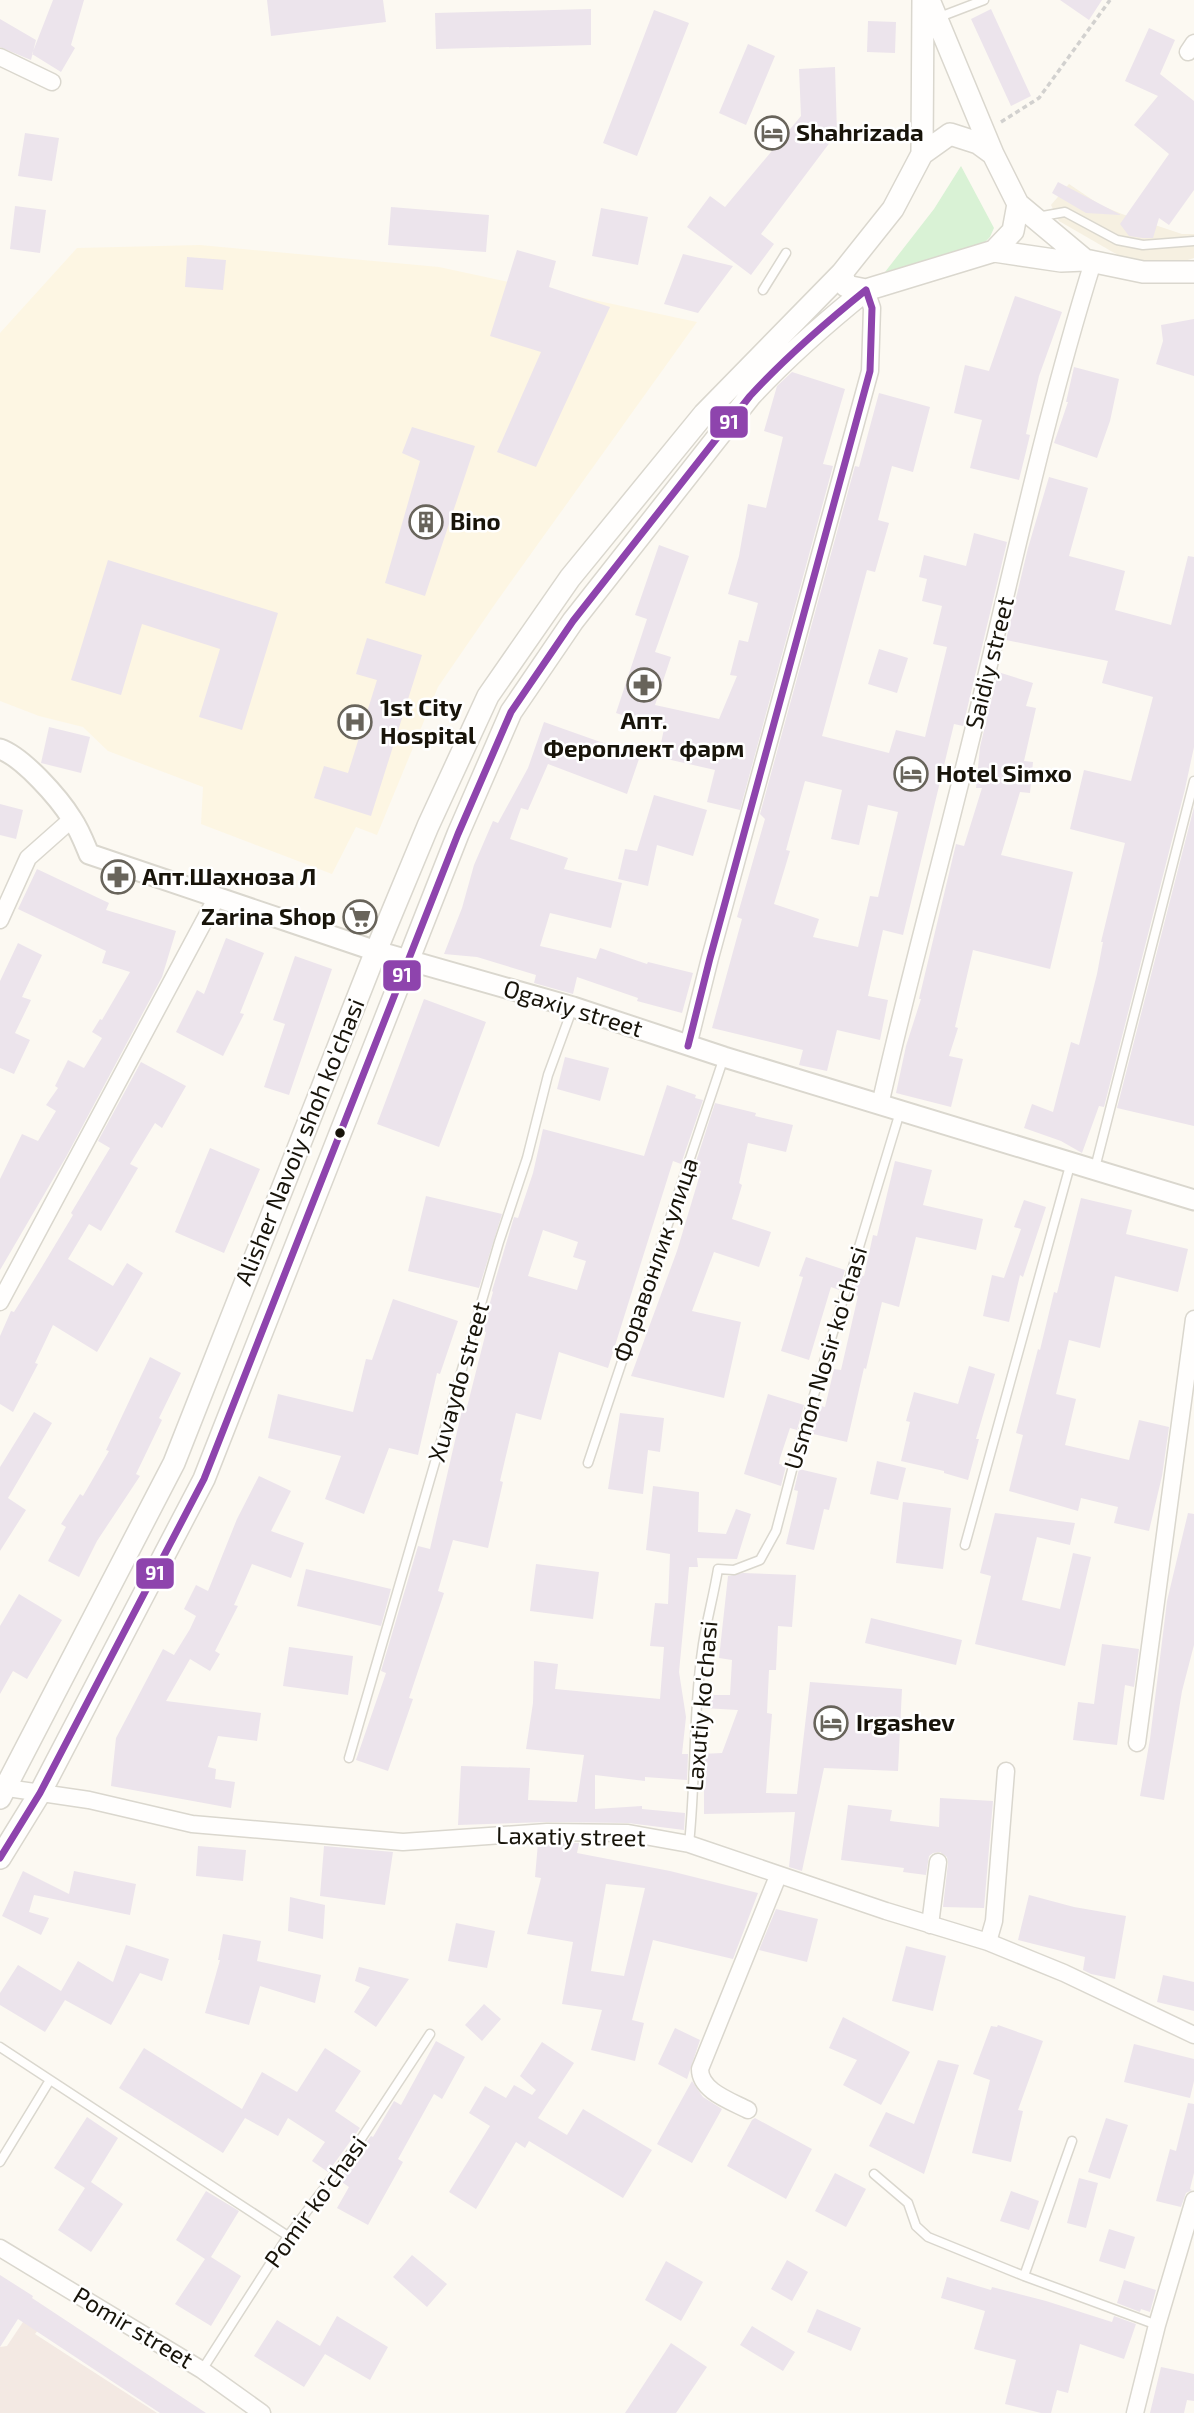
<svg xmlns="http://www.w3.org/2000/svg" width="1194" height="2413" font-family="'Exo 2',sans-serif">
<rect width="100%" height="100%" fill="#fcf9f2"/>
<path fill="#f6f0e1" d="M1069,184l31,21 22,9 60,20h12v24l-28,9 -43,-9 -64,-37 -8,-16z"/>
<path fill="#f3e9e3" d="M29,2313l16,8 -10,13 122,79h-157v-66l7,-1z"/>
<path fill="#fdf6e3" d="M200,245l239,22 258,55 -202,282 -57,83 -61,148 -21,-8 -24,47 -131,-50 2,-37 -95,-36 -25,-24 -44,-11 -39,-15v-368l77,-85z"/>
<path fill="#d9f2d5" d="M961,166l33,62 -4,9 -7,7 -98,28 49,-63z"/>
<path fill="#ece4ec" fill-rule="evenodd" d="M53,0h31l-13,45 4,3 -14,24 -29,-18z
M267,0h116l3,22 -115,14z
M1060,0h42l-13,20z
M591,9v36l-155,4 -1,-36z
M991,9l40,87 -20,10 -40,-87z
M654,10l35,13 -52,133 -34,-13z
M0,19l36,21 -5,20 -31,-13z
M868,21l28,1 -1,31 -28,-1z
M1149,28l26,12 -15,34 34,27v89l-25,35 -10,-7 -6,20h-10l-14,-2 -9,-12 49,-70 -35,-29 24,-29 -33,-15z
M748,44l27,12 -29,69 -27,-12z
M835,67l2,66 -76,101 13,10 -23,31 -64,-48 23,-31 15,11 76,-91 -2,-47z
M25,133l34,5 -7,43 -34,-5z
M1058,182l63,33 -35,-2 -34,-20z
M15,206l31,4 -6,43 -30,-4z
M391,207l98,8 -3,37 -98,-7z
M601,208l47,9 -10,48 -46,-9z
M517,250l39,11 -7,26 61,20 -74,160 -39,-15 44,-100 -51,-16z
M683,254l50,12 -35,47 -34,-9z
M187,257l39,3 -3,30 -38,-3z
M1015,296l47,16 -23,64 -13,58 4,1 -11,45 -49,-12 12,-48 -28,-7 11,-48 24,6z
M1194,319v57l-38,-12 7,-23 -2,-16z
M1074,367l45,12 -9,42 -13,37 -43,-15 14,-41h-2z
M792,372l53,17 -22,75 10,2 -93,344 -33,-8 8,-32 -57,-13 6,-28 -48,-16 31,-94 -12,-4 24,-70 30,11 -34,96 16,5 -16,48 64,14 18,-43 -7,-1 9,-35 9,2 10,-39 -30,-9 11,-38 9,-52 18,4 17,-71 -19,-6 13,-45z
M879,393l51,14 -17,65 -21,-6 -14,54 11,3 -14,49 -8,-2 -45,166 67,17 7,-23 29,7 22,-90 -14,-3 9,-38 -20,-5 5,-22 -8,-2 5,-22 42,11 8,-33 33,9 -44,184 -9,-2 -51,211 -20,-5 -15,66 20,4 -8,40 -43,-10 -10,41 -28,-6 4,-15 -91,-22 30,-109 -5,-2 28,-98 -5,-5 95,-348 4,1zM805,781l37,9 -11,49 28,6 9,-40 30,7 -20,85 -8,-1 -12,51 -45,-10 6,-18 -45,-15 16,-53 -4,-1z
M412,427l63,19 -50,150 -40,-13 35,-122 -18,-8z
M1049,477l39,11 -19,68 56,15 -10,39 56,15 17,-69 6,1v190l-9,42 -81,318 -5,-1 -17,47 -21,-12 -37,-13 8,-24 21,8 18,-70 8,3 18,-71 6,-32h-2l24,-99 -55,-14 14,-59 47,11 22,-84 -51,-14 6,-22 -102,-21 22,-92z
M108,560l170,53 -36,117 -43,-13 21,-68 -78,-25 -21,71 -50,-15z
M367,638l55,17 -51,161 -57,-18 10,-32 24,7 29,-93 -21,-6z
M879,649l29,9 -11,35 -29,-9z
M998,672l35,11 -7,23 10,2 -12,53 9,1 -3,31 -10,-1 -19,63 72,17 -23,97 -77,-19 -18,77 3,1 -9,28 14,3 -12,48 -55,-14 10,-47 15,-47h-2l37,-155 8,2 18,-58h-6l4,-41z
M544,722l96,34 -13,38 -79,-30 -20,46 -7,-2 -11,31 58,19 -4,11 58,14 -11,45 -61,-15 -10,33 56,13 4,-11 47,16 1,-2 45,11 -11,40 -45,-12 1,-3 -61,-21 -4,17 -39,-11 2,-8 -59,-18 -33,-3 18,-46 12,-43 19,-44 5,2 30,-55z
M49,727l41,10 -9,36 -40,-10z
M654,795l53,15 -14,46 -36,-11 -9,41 -30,-7 7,-30 12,2z
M0,804l23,6 -7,29 -16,-4z
M1194,807v319l-77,-18z
M37,869l72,34 -3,7 70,21 -14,46 -96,180 -66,113v-91l22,-45 16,7 18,-30 -10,-6 12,-17 -3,-2 13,-26 16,8 18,-30 -10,-6 8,-13 2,1 28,-48 -28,-9 4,-12 -88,-42z
M226,938l38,15 -24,60 4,1 -21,42 -47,-24 21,-42 7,4z
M18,943l24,12 -20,42 9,3 -16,33 15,7 -16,34 -14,-6v-87z
M295,956l37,13 -43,126 -25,-8 21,-63 -12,-4z
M424,999l62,23 -47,125 -62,-23z
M565,1057l44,11 -9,33 -43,-12z
M141,1062l45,24 -24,42 -7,-5 -25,41 8,4 -37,63 -12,-7 -21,35 45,27 14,-23 16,10 -46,79 -44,-27 -18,38 3,1 -25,48 -13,-8v-68l11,-25 3,1 26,-42 33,-55 -2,-2 39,-65 -12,-7z
M667,1085l29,10 -1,3 8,2 -22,64 -8,-3 -65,207 -49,-16 -18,68 -25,-7 -16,68 3,1 -15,66 -35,-8 -15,51 6,2 -35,105 4,1 -25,72 -32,-11 30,-87 -5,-2 37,-125 12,3 33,-143 4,1 19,-75 -4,-1 11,-39 -1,-1 22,-74 4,1 15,-45 10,-44 101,27zM543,1230l35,12 -5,15 13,4 -9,29 -49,-14z
M715,1103l41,10 -1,3 38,9 -7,27 -38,-9 -9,40 3,2 -10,34 39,13 -12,35 -45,-15 -22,59 49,11 -17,76 -93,-22 46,-125 24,-80 -7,-3z
M210,1148l50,21 -36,84 -49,-21z
M895,1161l37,9 -9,35 60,14 -7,31 -60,-13 -17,70 -17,-5 -16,67 -2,-1 -17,74 -38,-9 8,-24 3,1 1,-4 4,1 9,-38 7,1 17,-74 -6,-2 6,-20 6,2 9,-41 4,1z
M426,1196l76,18 -23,74 -71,-17z
M1081,1198l51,12 -6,24 62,15 -10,43 -63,-16 -15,72 -31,-8 -13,54 20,5 -11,46 64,15 10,-40 30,7 -7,49 -13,55 -35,-8 4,-16 -37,-9 -3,13 -69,-20 14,-56 -7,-2 22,-84 2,1 14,-58 3,1z
M1024,1200l22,7 -23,70 -3,-2 -11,47 -26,-6 9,-41 12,3 17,-49 -7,-2z
M806,1257l39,13 -6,20 -8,-3 -22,73 -28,-9 22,-74 -4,-1z
M393,1299l65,22 -18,53 -3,-1 -19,82 -29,-7 -25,66 -39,-15 16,-43 -73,-18 10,-44 75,18 13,-53 6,1z
M150,1357l31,16 -22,45 3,2 -26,54 4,2 -43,65 -18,36 -31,-16 18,-34 -5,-3 19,-30 3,2 26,-45 -3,-1z
M969,1366l26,8 -19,65h3l-11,41 -24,-7v-2l-43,-10 9,-39 -4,-1 8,-29 44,12z
M768,1394l36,11 -7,25 -7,-2 -10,30 -1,6 7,2 -5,20 -37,-12z
M34,1412l18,11 -44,75 18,12 -26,41v-84z
M620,1413l44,5 -4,34 -12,-2 -5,44 -35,-5z
M877,1461l29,7 -8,32 -28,-6z
M799,1469l38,9 -8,32 -5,-1 -10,41 -28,-6 10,-42 2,-11 -4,-1z
M259,1476l32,15 -20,40 33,12 -13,35 -39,-14 -18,41 4,1 -23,45 5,3 -10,17 -20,-12 -24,42 95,12 -4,28 -39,-5 -10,31 8,2 -1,10 20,3 -4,26 -120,-22 5,-48 47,-89 11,6 16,-26 6,-13 -12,-7 12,-24 12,6 29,-72z
M653,1486l46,6 -1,40 28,2 10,-25 15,5 -14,45 -40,-1 1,9h-9l-10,105 7,45 -4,37h6l-1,26 -42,-3v4l-50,-6v34l47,-3v3l43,4 -1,17 -56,-7 -81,-1 -89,3 3,-59 69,2 -2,32 49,2 7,-47 -58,-6 7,-46 1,-42 24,3 -3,25 105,10 4,-52 -14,-1 5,-43 13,1 2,-50 -24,-4z
M903,1502l48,6 -8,61 -47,-6z
M995,1513l80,10 -5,22 -33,-8 -15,63 38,9 13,-56 18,4 -26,109 -90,-22 16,-68 -11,-3z
M1188,1513l6,1v131l-12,46 -18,109 -24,-4 10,-57 17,-138z
M536,1564l63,8 -6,47 -63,-8z
M306,1569l85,20 -10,37 -84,-20z
M743,1573l53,2 -4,52 -14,-1 -2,44h-7l-2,43 5,1 -6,79 31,1 13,-112 92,7 -4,82 -74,-3 -22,103 -13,-4 6,-55 -91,2v-32l-4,-1 1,-27 21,-1 16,-43 -35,-2 1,-13h26l2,-35 -13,-2 9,-82z
M19,1594l43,26 -35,59 -14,-8 -13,23v-68z
M871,1618l91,22 -6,25 -91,-22z
M1102,1644l37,5 -5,38 -9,-2 -8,60 -44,-5 5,-38 16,2z
M289,1647l64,9 -5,39 -65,-9z
M940,1798l53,3 -9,107 -41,-1 5,-44 -1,-6 -7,-5 -7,1 -4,3 -3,19 -23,-3 1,-4 -63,-8 7,-55 44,5 -2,11 49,6z
M538,1843h41l-2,10 93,18 88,22 -25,66 -80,-19 -21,80 12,3 -9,38 -44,-11 11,-40 -40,-6 11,-62 -46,-8 14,-56 -6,-1zM606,1884l39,4 -21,88 -33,-5z
M198,1846l48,4 -3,31 -47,-5z
M324,1846l69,6 -8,53 -65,-9z
M23,1871l46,23 5,-23 62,13 -6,31 -96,-20 -5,17 20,6 -8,17 -39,-19z
M1029,1895l45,12 52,9 -11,63 -24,-5 -8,-4 2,-13 -67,-17z
M290,1897l35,8 -2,34 -35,-8z
M776,1909l42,10 -11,43 -48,-12z
M456,1923l39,8 -8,37 -39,-7z
M223,1934l38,7 -4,20 64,14 -6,28 -55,-17 -11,39 -44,-12 15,-53h-2z
M126,1945l43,14 -7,22 -22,-8 -29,52 -46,-25 -20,32 -45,-27v-12l18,-28 43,26 17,-30 35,21z
M906,1946l40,10 -13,55 -41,-10z
M359,1967l50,12 -33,48 -22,-15 16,-25 -15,-6z
M1163,1975l31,7v29l-37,-9z
M484,2004l17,15 -19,22 -17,-16z
M843,2017l67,35 -29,53 -38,-20 14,-25 -28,-12z
M998,2025l45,16 -25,69 5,1 -12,51 -39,-9 18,-73 -17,-6 18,-48 6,1z
M675,2028l25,12 -13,39 -29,-15z
M436,2041l29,16 -23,42 -8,-5 -36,65 5,3 -35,63 -31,-17 12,-21 -10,-7 32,-44 2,1 21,-36 7,4z
M542,2042l32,21 -36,55 29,17 16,-26 69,41 -29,48 -94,-57 -4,7 -9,-6 -40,67 -27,-17 41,-66 -21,-13 16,-27 21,12 8,-13 18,10 4,-5 -16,-14z
M1134,2044l60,15v22l-4,17 -66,-16z
M144,2048l98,61 20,-37 35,20 28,-44 36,23 -26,40 25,17 -32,44 -16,-11 13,-19 -37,-24 -10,18 -33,-18 -22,35 -104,-65z
M938,2060l21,5 -35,109 -55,-28 17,-34 28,12z
M692,2081l11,16 19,12 -30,54 -35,-19z
M1188,2103l6,1v69l-4,16 2,1 -6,3 -5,14 -25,-6 14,-52 6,2z
M87,2117l31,21 -27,44 32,22 -32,48 -33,-22 27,-42 -31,-20z
M755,2118l57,31 -26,50 -59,-33 25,-46z
M1106,2118l22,7 -18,54 -22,-7z
M835,2173l31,16 -20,38 -31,-16z
M1079,2178l19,5 -12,45 -19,-5z
M206,2191l33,20 -28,46 30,19 -30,50 -36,-22 30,-45 -29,-19z
M1011,2191l28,10 -10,29 -29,-9z
M1109,2229l26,8 -10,32 -26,-8z
M412,2255l35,29 -20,23 -34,-30z
M787,2260l21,12 -16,29 -21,-12z
M666,2261l37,21 -22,39 -36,-21z
M0,2275l33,21 -1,2 174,115h-46l-142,-94 -18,28z
M947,2277l44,13 1,-3 54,14 66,21 2,-6 22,8 -12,35 -44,-15 -12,49 -11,-3 -6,23h-10l-36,-9 11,-44 -42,-11 11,-38 -44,-13z
M1124,2280l32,10 -6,22 -9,-3 -1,3 -23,-9z
M817,2309l44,19 -10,23 -44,-19z
M337,2316l51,31 -18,33 -45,-26 -21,33 -50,-31 23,-36 43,26z
M752,2326l43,26 -12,19 -43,-26z
M671,2343l36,24 -31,46h-51z
M1161,2367l33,7v27l-7,-1 -3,13h-34z"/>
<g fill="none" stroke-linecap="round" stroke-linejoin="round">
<defs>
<path id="service" d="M937,18l47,-18
M1037,217l28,-5 52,28 26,5 51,-4
M763,290l23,-37
M1095,1168l99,-387
M588,1463l136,-406
M965,1545l106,-383
M349,1758l150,-516 28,-84 21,-83 25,-68
M689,1844c7,-66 4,-134 14,-200 4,-25 11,-50 15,-75l16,1 26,-10 16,-29 21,-80 103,-339
M0,2047l288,189
M0,2162l50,-82
M874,2174l34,29 8,23 12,11 96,39 133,49
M1024,2276l48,-135
M202,2370l86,-134 69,-91 73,-111"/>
<path id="minor" d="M1188,52l6,-9
M0,57l52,25
M0,920l28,-62 44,-39
M688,1046l22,-88 160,-587 2,-63 -6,-18
M880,1105c29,-129 65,-257 96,-386 37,-152 70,-307 117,-457
M0,1302l217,-405
M1137,1743l57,-424
M0,1787l89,13 103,24 211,18 144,-10 81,1 61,11 197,67 102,31 76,31 130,62
M930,1925l8,-63
M988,1942l6,-21 12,-150
M748,2110c-17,-9 -48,-19 -48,-41l78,-193
M0,2248l202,122 60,43
M1135,2413l22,-88 37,-125"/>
<path id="tertiary" d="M0,749c23,8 59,49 72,70 7,10 12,23 17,35l287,97 197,56 151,50 470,143"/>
<path id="secondary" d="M929,0l64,154
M922,154l28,-20 28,9 15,11 25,50 -5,27 -19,20 -128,39 -20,-4 -4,-13 51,-64 29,-55 1,-154
M1018,204l67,56
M994,251l67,10 24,-1 58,12h51
M0,1798l174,-335 202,-512 52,-125 60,-130 82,-118 134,-164 138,-141
M0,1858l40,-65 164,-314 254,-645 53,-122 62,-91 177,-225c36,-39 75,-73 116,-106"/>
</defs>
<use href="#service" stroke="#dad7ce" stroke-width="11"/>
<use href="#minor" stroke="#dad7ce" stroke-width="19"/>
<use href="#tertiary" stroke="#dad7ce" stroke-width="23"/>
<use href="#secondary" stroke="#dad7ce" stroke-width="24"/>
<path stroke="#d2d1cf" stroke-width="3.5" stroke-dasharray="5 3.5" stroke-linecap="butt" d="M1001,122l38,-24 71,-98"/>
<use href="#service" stroke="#fffefd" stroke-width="8"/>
<use href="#minor" stroke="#fffefd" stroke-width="16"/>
<use href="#tertiary" stroke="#fffefd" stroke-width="19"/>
<use href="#secondary" stroke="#fffefd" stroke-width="21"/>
<defs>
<path id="bus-1" d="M0,1858l40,-65 164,-314 254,-645 53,-122 62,-91 177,-225c36,-39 75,-73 116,-106l6,18 -2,63 -160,587 -22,88"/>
</defs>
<use href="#bus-1" stroke="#fff" stroke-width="12"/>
<use href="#bus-1" stroke="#8e44ad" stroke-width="7"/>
</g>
<defs>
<symbol id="hotel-ring" viewBox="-11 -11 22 22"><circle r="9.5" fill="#fff" stroke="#68645b" stroke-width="1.5"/><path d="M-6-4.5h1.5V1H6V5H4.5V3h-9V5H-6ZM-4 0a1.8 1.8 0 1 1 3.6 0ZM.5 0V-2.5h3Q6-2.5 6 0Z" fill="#68645b"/></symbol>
<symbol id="building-ring" viewBox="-11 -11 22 22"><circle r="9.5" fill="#fff" stroke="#68645b" stroke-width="1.5"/><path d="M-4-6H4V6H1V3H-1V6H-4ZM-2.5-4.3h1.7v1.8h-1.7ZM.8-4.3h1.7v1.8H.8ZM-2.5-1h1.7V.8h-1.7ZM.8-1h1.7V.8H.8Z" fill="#68645b"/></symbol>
<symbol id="pharmacy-ring" viewBox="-11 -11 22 22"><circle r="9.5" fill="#fff" stroke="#68645b" stroke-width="1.5"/><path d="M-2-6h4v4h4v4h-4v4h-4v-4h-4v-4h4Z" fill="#68645b"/></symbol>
<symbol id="hospital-ring" viewBox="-11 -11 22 22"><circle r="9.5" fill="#fff" stroke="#68645b" stroke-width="1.5"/><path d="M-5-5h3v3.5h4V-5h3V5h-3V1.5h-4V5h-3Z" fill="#68645b"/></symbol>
<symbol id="supermarket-ring" viewBox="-11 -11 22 22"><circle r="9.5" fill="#fff" stroke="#68645b" stroke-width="1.5"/><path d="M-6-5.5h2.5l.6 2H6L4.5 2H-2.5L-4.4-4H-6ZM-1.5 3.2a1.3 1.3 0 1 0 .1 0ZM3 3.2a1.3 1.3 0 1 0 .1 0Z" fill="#68645b"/></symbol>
</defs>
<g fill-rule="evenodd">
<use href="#hotel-ring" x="753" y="114" width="38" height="38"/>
<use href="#building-ring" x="407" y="503" width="38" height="38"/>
<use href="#pharmacy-ring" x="625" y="666" width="38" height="38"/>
<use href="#hospital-ring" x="336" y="703" width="38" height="38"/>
<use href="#hotel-ring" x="892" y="755" width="38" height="38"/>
<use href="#pharmacy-ring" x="99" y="858" width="38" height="38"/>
<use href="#supermarket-ring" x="341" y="898" width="38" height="38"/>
<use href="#hotel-ring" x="812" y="1704" width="38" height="38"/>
</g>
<circle fill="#18140a" stroke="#fff" stroke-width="2.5" cx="340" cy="1133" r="6"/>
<g text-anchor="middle" stroke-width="5" stroke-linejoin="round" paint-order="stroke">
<g font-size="24" font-weight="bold" fill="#18140a" stroke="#fff" text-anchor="start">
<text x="796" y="141">Shahrizada</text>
<text x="450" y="530">Bino</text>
<text x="380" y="716">1st City<tspan x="380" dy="28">Hospital</tspan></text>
<text x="644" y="729" text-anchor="middle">Апт.<tspan x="644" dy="28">Фероплект фарм</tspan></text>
<text x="936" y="782">Hotel Simxo</text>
<text x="142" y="885">Апт.Шахноза Л</text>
<text x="336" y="925" text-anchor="end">Zarina Shop</text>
<text x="856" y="1731">Irgashev</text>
</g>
<g font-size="24" fill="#18140a" stroke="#fff">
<text transform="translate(990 663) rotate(-76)" y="8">Saidiy street</text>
<text transform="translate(573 1009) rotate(17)" y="8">Ogaxiy street</text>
<text transform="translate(300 1142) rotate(-68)" y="8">Alisher Navoiy shoh ko'chasi</text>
<text transform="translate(656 1260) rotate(-71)" y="8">Форавонлик улица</text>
<text transform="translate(826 1358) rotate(-73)" y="8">Usmon Nosir ko'chasi</text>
<text transform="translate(459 1382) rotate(-74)" y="8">Xuvaydo street</text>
<text transform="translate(702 1706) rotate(-85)" y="8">Laxutiy ko'chasi</text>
<text transform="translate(571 1837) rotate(1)" y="8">Laxatiy street</text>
<text transform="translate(316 2202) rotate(-54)" y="8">Pomir ko'chasi</text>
<text transform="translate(133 2328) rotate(31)" y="8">Pomir street</text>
</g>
</g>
<g stroke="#fff" stroke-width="2.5">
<rect x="709" y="405" width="40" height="34" rx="7" fill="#8e44ad"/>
<rect x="382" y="959" width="40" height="33" rx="7" fill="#8e44ad"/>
<rect x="135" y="1557" width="40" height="33" rx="7" fill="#8e44ad"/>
</g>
<g font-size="19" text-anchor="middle" font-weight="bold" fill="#fff">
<text x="729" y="429">91</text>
<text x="402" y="982">91</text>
<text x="155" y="1580">91</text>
</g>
</svg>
